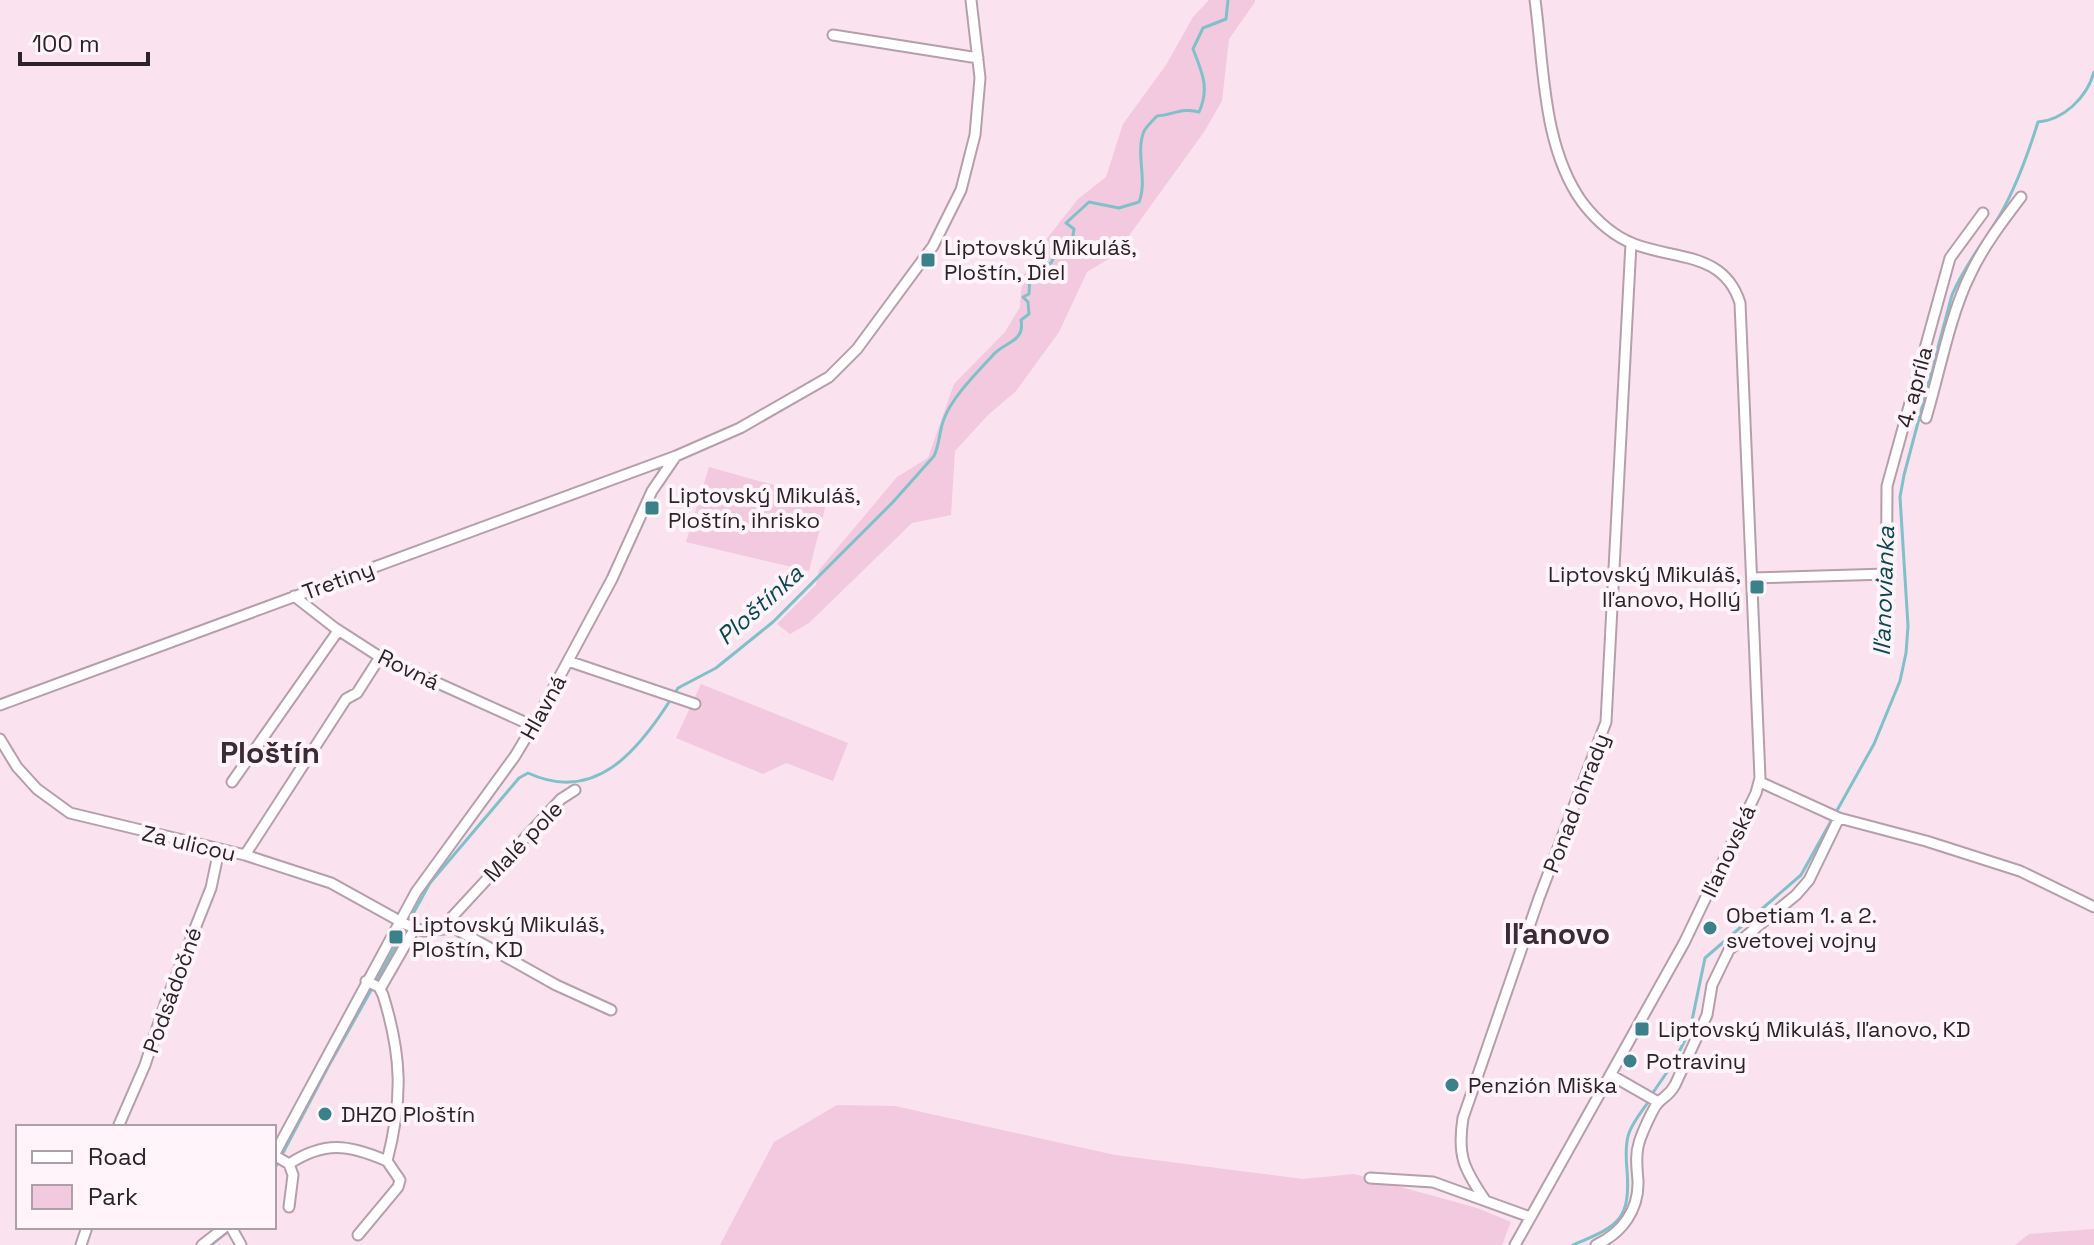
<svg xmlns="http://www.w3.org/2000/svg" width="2094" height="1245" font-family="'Space Grotesk',sans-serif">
<rect width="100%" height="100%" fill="#fae2ee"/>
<path fill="#f2c9de" d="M1209,0h46v2l-26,37 -7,62 -18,31 -89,123 -28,17 -28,60 -43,59 -28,24 -33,36 -4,64 -39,8 -103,100 -19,11 -13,-10 39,-39 3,-15 78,-93 31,-19 26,-74 51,-52 15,-25 2,-29 23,-37 33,-42 28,-22 17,-53 43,-59 27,-48z
M709,467l118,33 -18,71 -123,-29z
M701,684l147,59 -15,38 -47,-18 -23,11 -87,-36z
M837,1105l58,1 220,49 188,24 51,-5 123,34 34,14 -9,23h-782l54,-103z
M2094,1229v16h-79l14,-11z"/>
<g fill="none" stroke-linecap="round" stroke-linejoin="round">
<path stroke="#80c0c9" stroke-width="3" d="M675,693l3,-5 38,-20 57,-46 120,-120 41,-46c6,-12 5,-25 10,-37 8,-22 33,-46 49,-64 13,-14 32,-13 28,-35l8,-6 -1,-12 -5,-5 6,-3 1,-20 21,-11 7,-14 14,-8 2,-12 -8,-6 23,-21 30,6 20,-6c9,-22 -4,-49 5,-71 3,-5 9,-11 13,-15 15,-1 27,-9 42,-4 11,-24 3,-40 -6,-63l10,-21 23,-9 2,-19
M409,921l21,-38 89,-105 9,-5c67,31 110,-22 143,-74
M1652,1094l22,-32 16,-32 15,-72 96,-83 73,-131 26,-63 6,-28 2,-27 -8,-129 4,-22 48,-180c12,-29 32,-53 48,-80 17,-30 28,-61 38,-93 25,-2 49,-24 56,-50
M274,1170l54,-103 78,-139
M211,1245l15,-12
M1573,1245c44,-19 58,-23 54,-75 -1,-11 -2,-26 2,-37 4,-11 13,-22 20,-32"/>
<defs>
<path id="minor" d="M833,35l145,23
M1926,418c13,-43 24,-103 44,-143 13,-28 32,-53 51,-78
M1752,578l135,-4
M294,596l41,32 45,29 153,69
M1886,645l1,-159 63,-228 33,-45
M568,661l127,43
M0,705l676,-249
M0,739l17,28 20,22 33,24 175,42 86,28 74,41 18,7 31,-3 102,57 55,25
M232,782l106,-151
M1760,782l79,36 87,23 94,30 74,36
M245,855l101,-156 11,-6 23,-36
M441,929l120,-130 14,-9
M380,989l35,-61
M1611,1075l47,27
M118,1127l27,-62 20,-61 46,-116 8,-38
M387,1161c-39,-17 -63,-20 -98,3l-15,-9 142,-263 99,-136 18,-30 79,-147 40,-88 24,-35 64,-28 89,-51 28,-28 76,-103 28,-56 14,-55 5,-57 -9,-78
M1370,1178l63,4 97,35
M1485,1200c-21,-31 -28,-44 -22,-82l76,-220 67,-176 25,-479
M289,1207l4,-32 -4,-11
M231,1227l10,18
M358,1235l40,-48 2,-7 -13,-19c16,-62 15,-105 -4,-166l-4,-8 -13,-6
M81,1245l6,-18
M202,1245l23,-18
M1515,1245l169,-302 72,-150 4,-15 -20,-475c-16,-51 -64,-43 -106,-59 -21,-8 -39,-25 -52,-42 -40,-56 -38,-137 -47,-202
M1596,1245c26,-12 43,-35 42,-64 -1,-13 -3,-26 1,-38 2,-8 14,-35 19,-40 6,-7 11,-7 17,-18l32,-70 5,-30 17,-35 67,-55 13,-15 30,-62"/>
</defs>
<use href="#minor" stroke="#b59faa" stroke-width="13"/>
<use href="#minor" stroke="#fff" stroke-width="9"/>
</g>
<g fill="#3a818a" stroke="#fef4f9" stroke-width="3">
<rect x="920" y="252" width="16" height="16" rx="4"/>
<rect x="644" y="500" width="16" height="16" rx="4"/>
<rect x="1749" y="579" width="16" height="16" rx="4"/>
<circle cx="1710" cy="928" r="8"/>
<rect x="388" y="929" width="16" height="16" rx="4"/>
<rect x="1634" y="1021" width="16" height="16" rx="4"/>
<circle cx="1630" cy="1061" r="8"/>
<circle cx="1452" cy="1085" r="8"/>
<circle cx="325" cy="1114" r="8"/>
</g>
<g text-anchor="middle" stroke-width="8" stroke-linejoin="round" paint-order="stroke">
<g font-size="22" fill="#2c2328" stroke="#fef4f9" text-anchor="start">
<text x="944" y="255">Liptovský Mikuláš,<tspan x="944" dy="25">Ploštín, Diel</tspan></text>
<text x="668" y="503">Liptovský Mikuláš,<tspan x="668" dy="25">Ploštín, ihrisko</tspan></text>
<text x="1741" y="582" text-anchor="end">Liptovský Mikuláš,<tspan x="1741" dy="25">Iľanovo, Hollý</tspan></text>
<text x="1726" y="923">Obetiam 1. a 2.<tspan x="1726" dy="25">svetovej vojny</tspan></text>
<text x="412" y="932">Liptovský Mikuláš,<tspan x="412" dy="25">Ploštín, KD</tspan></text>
<text x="1658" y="1037">Liptovský Mikuláš, Iľanovo, KD</text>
<text x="1646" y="1069">Potraviny</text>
<text x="1468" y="1093">Penzión Miška</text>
<text x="341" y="1122">DHZO Ploštín</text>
</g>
<g font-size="22" fill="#2c2328" stroke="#fef4f9">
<text transform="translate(1914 387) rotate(-75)" y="8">4. apríla</text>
<text transform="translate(338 580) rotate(-20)" y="8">Tretiny</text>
<text transform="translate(409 669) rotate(26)" y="8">Rovná</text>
<text transform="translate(543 707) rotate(-61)" y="8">Hlavná</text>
<text transform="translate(1576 803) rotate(-69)" y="8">Ponad ohrady</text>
<text transform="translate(523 841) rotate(-46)" y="8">Malé pole</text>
<text transform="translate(189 843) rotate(13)" y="8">Za ulicou</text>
<text transform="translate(1728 851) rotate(-65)" y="8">Iľanovská</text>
<text transform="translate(172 990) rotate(-70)" y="8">Podsádočné</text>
</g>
<g font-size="24" font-style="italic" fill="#0b474e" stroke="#fef4f9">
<text transform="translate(1884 591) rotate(-88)" y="8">Iľanovianka</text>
<text transform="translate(760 605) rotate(-42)" y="8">Ploštínka</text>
</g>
<g font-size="30" font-weight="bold" fill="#3c2b34" stroke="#fef4f9">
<text x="270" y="763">Ploštín</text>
<text x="1557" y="944">Iľanovo</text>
</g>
</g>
<rect x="16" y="1125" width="260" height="104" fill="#fef4f9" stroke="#aaa0a5" stroke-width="2"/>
<rect x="32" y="1151" width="40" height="12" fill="#ffffff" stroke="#aaa0a5" stroke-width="2"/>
<text x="88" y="1165" font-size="24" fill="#2c2328">Road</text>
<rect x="32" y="1185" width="40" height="24" fill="#f2c9de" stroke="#aaa0a5" stroke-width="2"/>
<text x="88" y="1205" font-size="24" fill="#2c2328">Park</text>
<path d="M20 52v12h128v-12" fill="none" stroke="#2c2328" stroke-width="4"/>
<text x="32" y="52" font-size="24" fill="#2c2328" stroke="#fef4f9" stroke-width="6" paint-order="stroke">100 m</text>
</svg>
